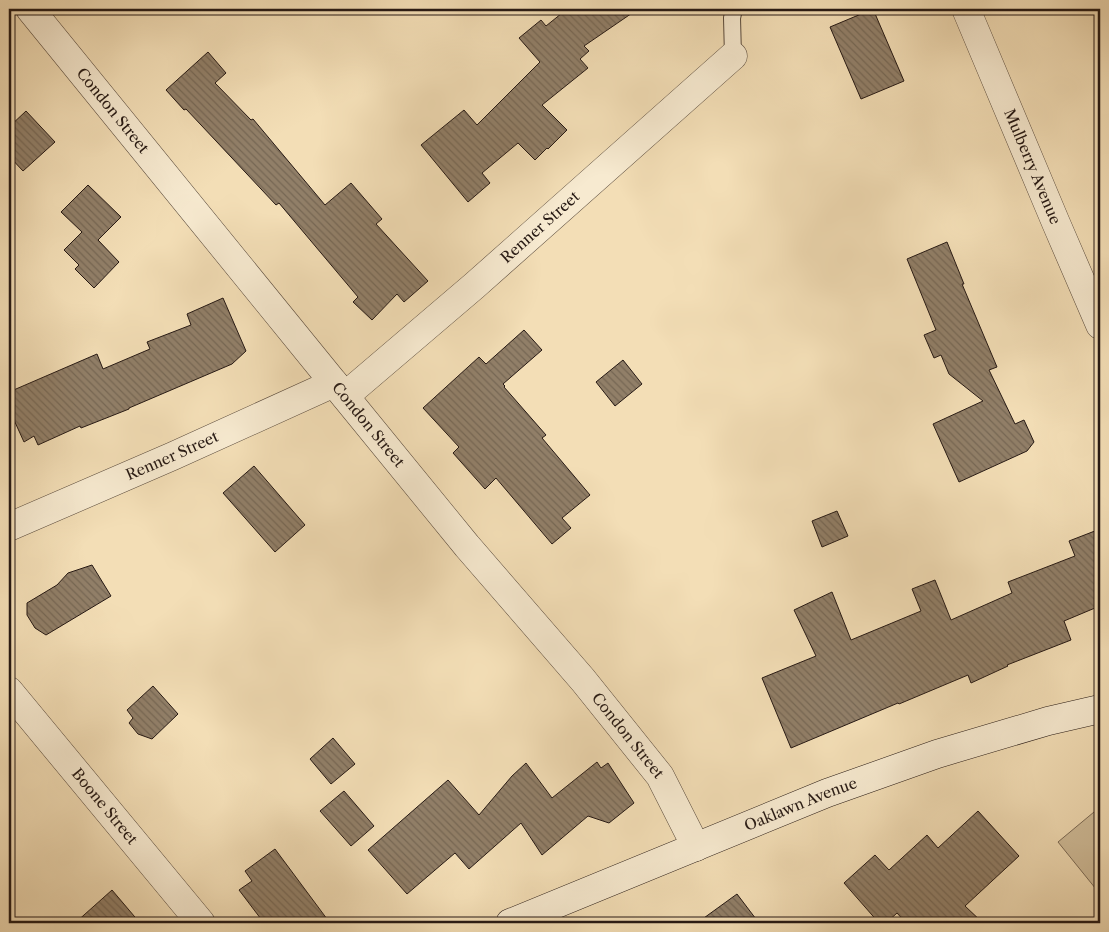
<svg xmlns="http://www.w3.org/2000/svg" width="1109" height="932" font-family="'Libre Caslon Text',serif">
<defs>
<pattern id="building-back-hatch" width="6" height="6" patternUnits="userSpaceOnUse" patternTransform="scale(1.25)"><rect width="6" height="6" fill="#917f68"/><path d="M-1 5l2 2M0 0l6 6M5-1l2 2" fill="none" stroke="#766754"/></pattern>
</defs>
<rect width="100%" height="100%" fill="#f3deb6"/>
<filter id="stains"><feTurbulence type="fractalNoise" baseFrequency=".004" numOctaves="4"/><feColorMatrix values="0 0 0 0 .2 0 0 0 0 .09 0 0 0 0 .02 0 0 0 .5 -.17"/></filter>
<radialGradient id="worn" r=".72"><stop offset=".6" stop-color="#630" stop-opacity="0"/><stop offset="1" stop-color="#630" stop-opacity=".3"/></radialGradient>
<path fill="#d0bd9a" stroke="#7b6b57" d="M1100,807v87l-42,-52z"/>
<path fill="url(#building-back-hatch)" stroke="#261914" d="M567,9h71l-54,37 5,5 -9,8 8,9 -46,37 25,25 -19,19 -1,-1 -12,12 -17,-17 -36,30 8,10 -22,19 -47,-57 43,-35 13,15 63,-63 -21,-24 22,-18 5,6z
M873,9l31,72 -43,18 -31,-72z
M208,52l18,21 -11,10 36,37 2,-1 72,86 26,-22 31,36 -6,5 52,57 -24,21 -7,-8 -25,26 -19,-18 5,-5 -79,-94 -3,2 -90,-96 -2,1 -18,-20z
M26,111l29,31 -32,29 -14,-15v-29z
M88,185l33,32 -23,23 21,22 -25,26 -19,-19 4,-4 -15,-15 18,-18 -21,-20z
M947,242l17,42h-2l35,83 -8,3 26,54 9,-4 10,22 -7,9 -68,31 -26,-58 50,-23 -34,-27 -8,-19 -7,3 -10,-23 12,-5 -29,-71z
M223,298l23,53 -14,13 -103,44v1l-48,19 -1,-2 -42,19 -4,-9 -10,6 -15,-33v-17l88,-38 6,15 47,-20 -3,-7 44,-17 -4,-11z
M524,330l18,20 -39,34 2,2 -1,1 42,48 -4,3 48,57 -28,23 9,10 -19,16 -56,-66 -11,11 -32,-36 6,-6 -36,-39 56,-51 7,7z
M623,360l19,24 -27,22 -19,-24z
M254,466l51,59 -30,27 -52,-59z
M837,511l11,25 -26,11 -10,-26z
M1100,529v87l-1,1 -4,-9 -31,13 7,19 -64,25 1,1 -37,17 -3,-8 -69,29 -1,-1 -107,45 -29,-70 54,-22 -22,-46 38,-18 19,48 70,-29 -9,-22 23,-9 16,40 61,-27 -4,-11 67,-26 -6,-15z
M92,565l19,31 -65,39 -11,-7 -8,-13v-12l30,-18 11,-12z
M153,686l25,28 -26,25 -14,-5 -9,-11 4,-5 -6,-8z
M333,738l22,26 -24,20 -21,-25z
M597,762l4,6 7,-5 26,40 -25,20 -21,-7 -46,39 -21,-32 -52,46 -14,-16 -48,41 -39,-44 80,-70 31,35 33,-39 14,-13 26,35z
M344,791l30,35 -23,20 -31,-35z
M978,811l41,45 -54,50 18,17h-77l-9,-10 -11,10h-7l-35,-40 31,-28 14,15 38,-35 11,13z
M275,849l55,74h-66l-25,-33 13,-9 -7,-10z
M112,890l28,33h-65z
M737,894l22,29h-62z"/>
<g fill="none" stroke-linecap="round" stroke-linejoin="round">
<defs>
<path id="lane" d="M733,56l-1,-38 2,-9"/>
<g id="street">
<path id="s1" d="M30,9l304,374 133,163 116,134 77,96 36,71"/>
<path id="s2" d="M966,9l90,214 44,102"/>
<path id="s3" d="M345,396l129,-110 259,-230"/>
<path id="s4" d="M9,527l164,-71 161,-73"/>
<path id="s5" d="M9,691l192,232"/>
</g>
<g id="secondary">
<path id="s6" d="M510,923l317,-130 110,-39 111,-33 52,-12"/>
</g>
</defs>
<use href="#lane" stroke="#594a3c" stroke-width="18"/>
<use href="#street" stroke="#594a3c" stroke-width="29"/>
<use href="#secondary" stroke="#261914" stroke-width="29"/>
<use href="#lane" stroke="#f7ead0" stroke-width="16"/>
<use href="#street" stroke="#f7ead0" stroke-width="28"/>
<use href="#secondary" stroke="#f7ead0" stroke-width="28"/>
</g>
<g text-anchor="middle" stroke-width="4" stroke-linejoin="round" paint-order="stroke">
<g font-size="15" fill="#261914" stroke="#f7ead0">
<text dy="5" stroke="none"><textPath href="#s1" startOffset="131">Condon Street</textPath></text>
<text dy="5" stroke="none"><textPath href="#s2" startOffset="171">Mulberry Avenue</textPath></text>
<text dy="5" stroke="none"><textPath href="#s3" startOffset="258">Renner Street</textPath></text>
<text dy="5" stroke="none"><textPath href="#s1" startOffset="536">Condon Street</textPath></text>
<text dy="5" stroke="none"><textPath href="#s4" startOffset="178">Renner Street</textPath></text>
<text dy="5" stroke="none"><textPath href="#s1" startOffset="941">Condon Street</textPath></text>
<text dy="5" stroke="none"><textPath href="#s6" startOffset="314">Oaklawn Avenue</textPath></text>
<text dy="5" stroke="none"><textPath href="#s5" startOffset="150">Boone Street</textPath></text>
</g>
</g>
<rect width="1109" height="932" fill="none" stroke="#f3deb6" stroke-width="30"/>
<rect x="10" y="10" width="1089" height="912" fill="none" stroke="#261914" stroke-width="2.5"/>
<rect x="15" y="15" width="1079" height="902" fill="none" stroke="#261914"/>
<rect width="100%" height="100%" filter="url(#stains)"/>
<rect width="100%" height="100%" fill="url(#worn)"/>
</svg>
